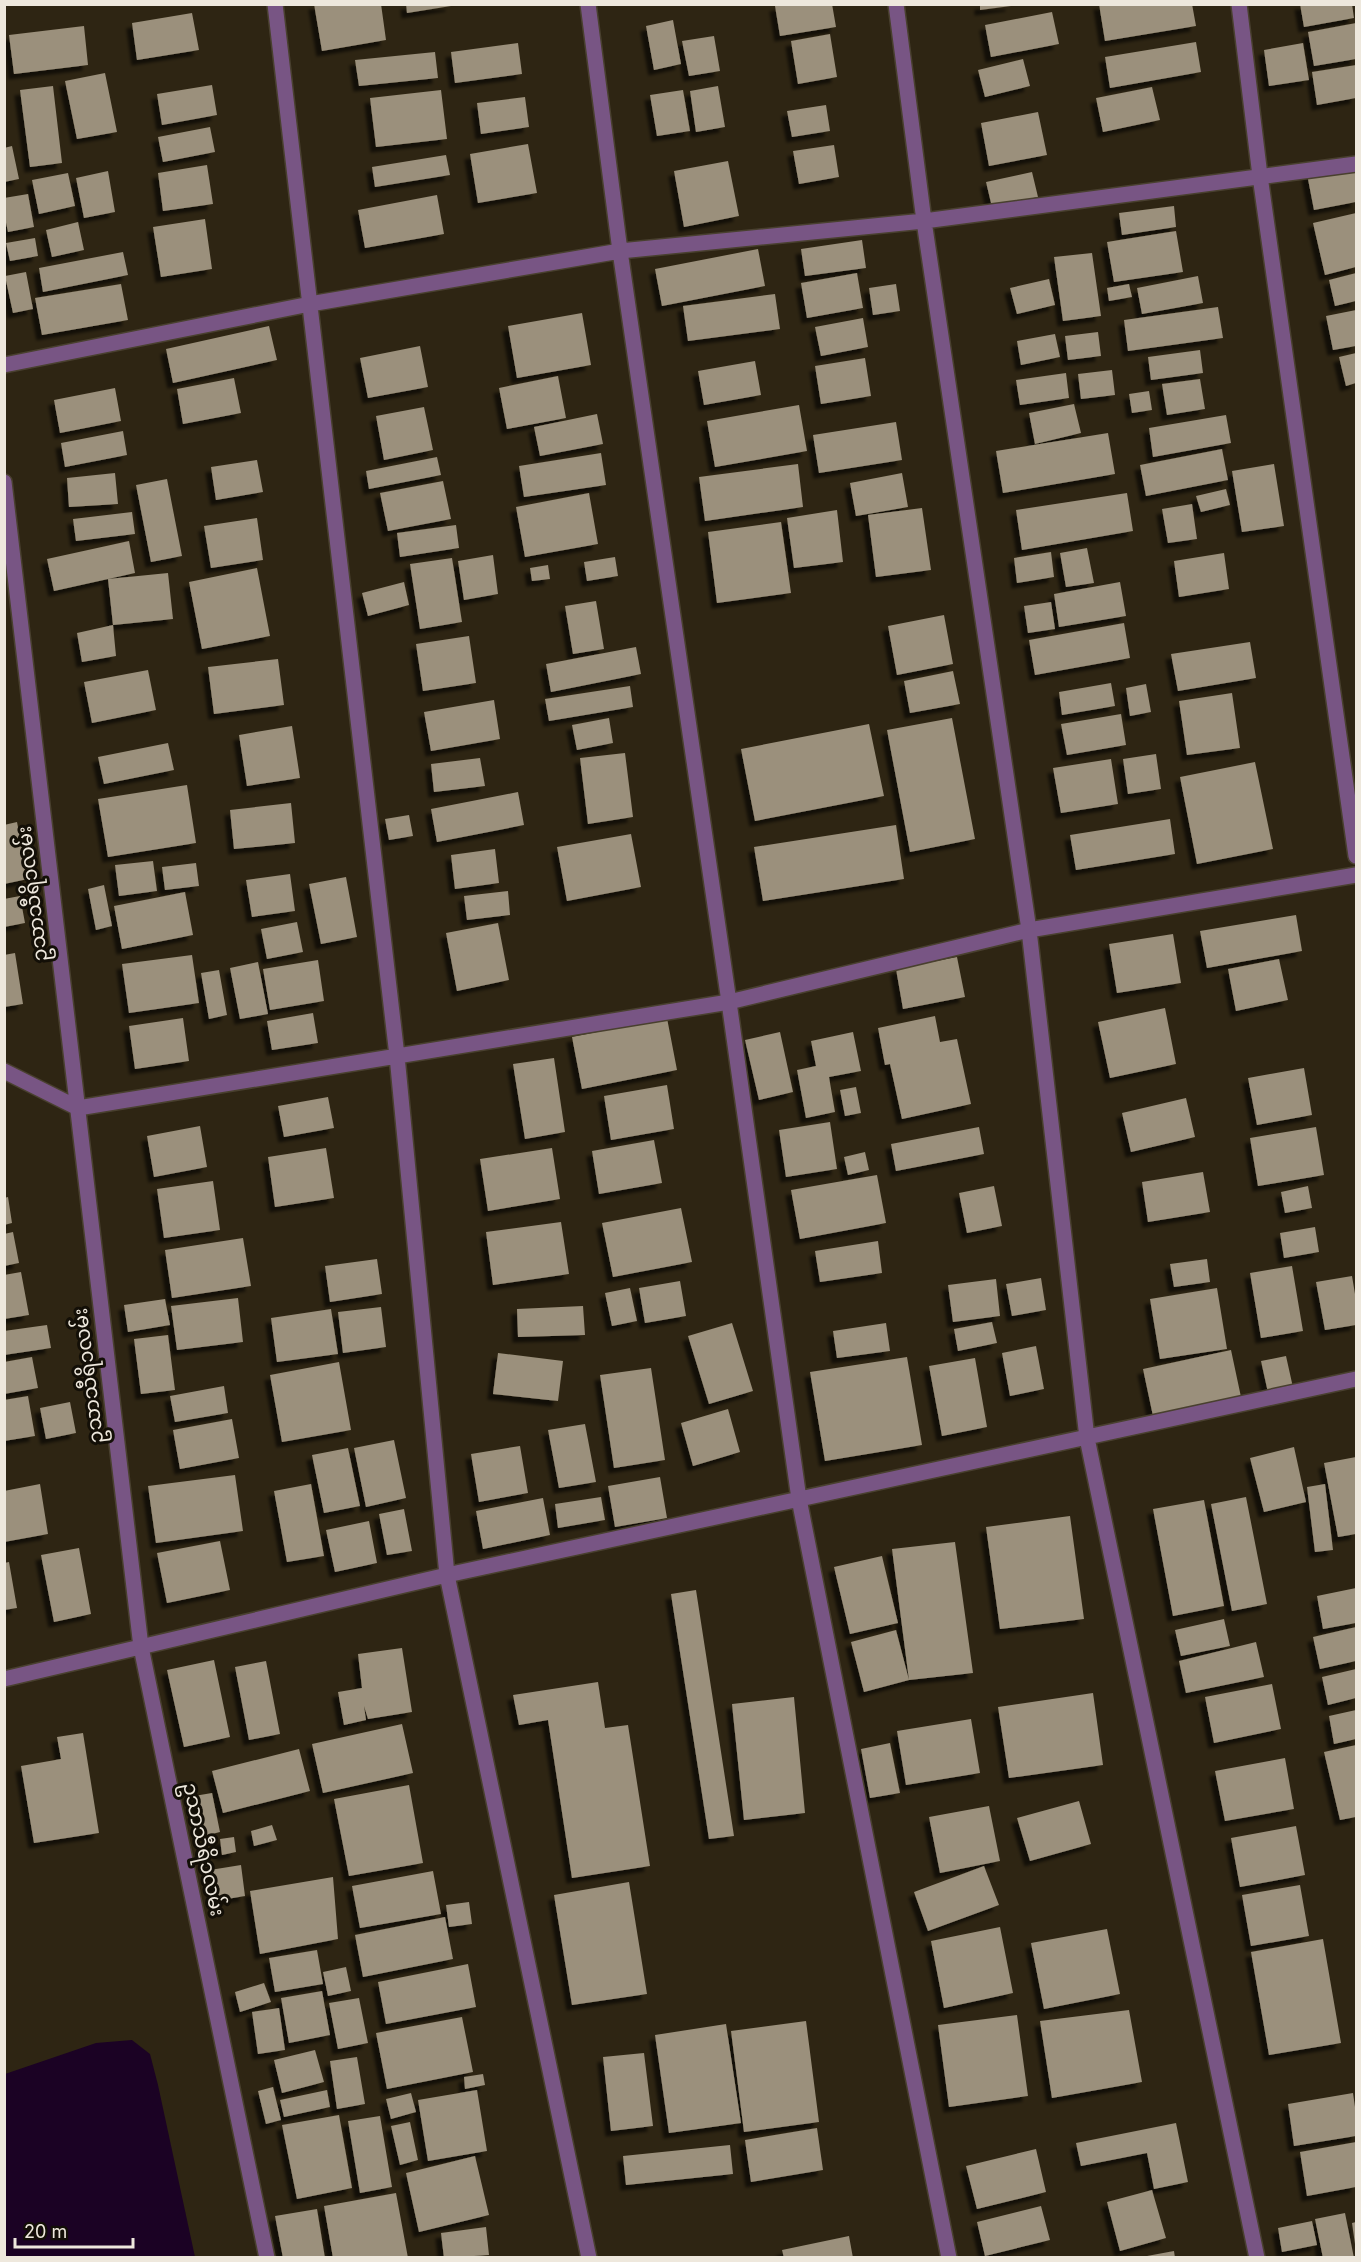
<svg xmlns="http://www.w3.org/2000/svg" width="1361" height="2262" font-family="Inter,'Noto Sans Myanmar',sans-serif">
<defs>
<filter id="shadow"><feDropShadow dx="-5.5" dy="5.5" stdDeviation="1.5" flood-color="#0009"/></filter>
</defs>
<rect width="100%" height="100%" fill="#2e2513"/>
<path fill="#1b0224" d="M132,2040l18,14 8,31 37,172h-190v-183l91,-31z"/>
<path fill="#9b907b" filter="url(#shadow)" d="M314,4h67l5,36 -64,11z
M406,4h45v2l-44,7z
M785,4h47l4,23 -56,9 -5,-30z
M980,4h31v2l-31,4z
M1099,4h93l4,22 -91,15z
M1300,4h52l2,14 -50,9z
M1052,12l7,32 -68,13 -6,-32z
M192,13l7,37 -62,10 -5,-37z
M673,20l8,44 -27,6 -8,-44z
M1356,23v36l-42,7 -6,-34z
M84,26l4,39 -74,9 -5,-39z
M830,34l7,43 -39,7 -7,-43z
M714,36l6,35 -31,5 -7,-35z
M1196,42l5,30 -91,16 -5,-31z
M518,43l4,31 -67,9 -4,-31z
M1303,43l6,37 -40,6 -5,-36z
M435,52l3,26 -79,8 -4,-26z
M1023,59l7,27 -45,11 -7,-27z
M1356,65v33l-39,7 -5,-33z
M105,73l12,59 -40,7 -12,-58z
M212,85l5,30 -55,10 -5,-31z
M53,86l9,77 -32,4 -10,-77z
M718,86l7,41 -29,5 -6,-41z
M1152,87l8,33 -57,12 -7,-34z
M441,90l6,49 -71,8 -6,-49z
M683,90l7,41 -33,5 -7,-41z
M525,97l4,30 -48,7 -4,-31z
M826,105l4,26 -38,6 -5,-26z
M1038,112l9,43 -58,11 -8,-43z
M210,127l5,25 -52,10 -5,-25z
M528,144l9,49 -59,10 -8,-49z
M834,145l5,32 -40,7 -6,-33z
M12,146l7,33 -15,3v-34z
M446,155l4,20 -75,12 -3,-20z
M728,161l11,55 -55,11 -10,-56z
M207,165l6,39 -50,7 -5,-38z
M1356,166v36l-42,8 -7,-36z
M108,171l7,41 -31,6 -8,-40z
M1032,172l6,25 -46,10 -6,-25z
M68,173l7,33 -36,8 -7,-34z
M28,194l6,33 -26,5 -4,-19v-15z
M437,195l7,39 -79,14 -7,-38z
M1174,206l2,21 -54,8 -3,-22z
M1356,213v54l-31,8 -12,-52z
M205,219l7,50 -51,8 -8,-50z
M78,222l6,28 -32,7 -6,-27z
M1176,231l7,41 -69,10 -7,-40z
M35,238l3,18 -28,5 -4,-18z
M862,240l4,28 -61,8 -4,-27z
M758,249l7,37 -103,20 -7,-37z
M123,252l5,23 -85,17 -4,-24z
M1092,253l9,63 -38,5 -9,-64z
M26,272l7,37 -20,4 -8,-37z
M857,273l6,35 -56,10 -6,-35z
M1356,273v28l-21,5 -6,-26z
M1198,276l5,27 -61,11 -5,-26z
M1049,279l6,26 -38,9 -7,-26z
M121,284l7,36 -86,15 -7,-37z
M896,284l4,27 -27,4 -4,-27z
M1129,284l3,13 -23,4 -2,-13z
M775,294l5,35 -92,12 -5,-35z
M1218,307l5,31 -95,13 -4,-31z
M1356,310v36l-23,4 -7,-34z
M582,313l9,52 -74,13 -9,-52z
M863,318l5,29 -47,9 -6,-29z
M269,326l8,34 -104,23 -7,-34z
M1098,332l3,24 -33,4 -3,-24z
M1055,334l5,23 -39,8 -4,-24z
M420,346l8,41 -60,11 -8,-40z
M1200,350l3,23 -52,7 -3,-23z
M1356,353v30l-10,3 -7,-29z
M865,358l6,38 -50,8 -6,-38z
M755,361l6,34 -57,10 -6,-34z
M1112,370l3,25 -34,4 -3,-25z
M1066,373l3,25 -49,7 -4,-25z
M558,376l8,42 -59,11 -8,-41z
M234,378l7,35 -58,11 -6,-35z
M1200,379l5,30 -38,6 -5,-31z
M115,388l6,33 -61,12 -6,-33z
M1149,391l3,19 -20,3 -3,-19z
M1074,404l7,29 -46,11 -6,-31z
M799,405l8,46 -92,16 -8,-46z
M424,407l9,43 -49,10 -8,-44z
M597,414l6,30 -63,12 -6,-29z
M1226,415l5,28 -78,14 -4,-29z
M896,422l6,38 -83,13 -6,-38z
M123,431l4,24 -62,12 -4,-24z
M1108,433l7,41 -112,19 -7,-42z
M1222,449l6,31 -82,16 -6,-31z
M601,453l5,32 -82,12 -5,-31z
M437,457l4,18 -72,14 -3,-18z
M257,460l6,32 -47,8 -5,-33z
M798,464l5,43 -98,14 -6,-44z
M1274,464l10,62 -42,6 -10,-61z
M115,473l3,31 -49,3 -2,-29z
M902,473l6,34 -52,9 -6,-33z
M167,479l15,77 -31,6 -15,-77z
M443,481l8,38 -63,12 -8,-38z
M1226,489l4,16 -29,7 -5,-16z
M589,493l9,51 -73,13 -9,-50z
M1127,493l6,38 -111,19 -6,-40z
M1192,504l5,35 -29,4 -6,-34z
M922,508l9,62 -55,7 -8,-62z
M837,510l6,52 -49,6 -7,-50z
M132,512l3,22 -59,7 -3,-22z
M257,518l6,42 -52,8 -7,-42z
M781,522l10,71 -74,10 -9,-71z
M456,525l3,23 -59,9 -3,-24z
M129,541l6,32 -27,6 60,-6 5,46 -60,6 -5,-46 -54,12 -7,-32z
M1087,548l7,35 -28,4 -6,-34z
M1051,552l3,25 -37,6 -3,-25z
M1224,553l5,36 -50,8 -5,-36z
M493,555l5,39 -34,6 -6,-39z
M615,557l3,19 -31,5 -3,-19z
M452,558l10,64 -42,7 -10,-65z
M548,565l2,14 -18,2 -2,-13z
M257,568l13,68 -68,13 -13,-67z
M404,582l5,23 -41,11 -6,-23z
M1120,582l6,34 -67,11 -5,-33z
M596,601l8,48 -31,5 -8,-48z
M1051,602l4,27 -27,4 -4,-27z
M944,615l9,49 -56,11 -9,-49z
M1124,623l6,35 -95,17 -6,-35z
M113,625l3,31 -34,6 -5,-29z
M469,636l7,47 -53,8 -7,-47z
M1250,642l6,36 -78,13 -7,-37z
M636,647l5,27 -90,18 -5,-28z
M278,659l6,46 -70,9 -6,-47z
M148,670l8,40 -64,13 -8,-41z
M953,671l7,33 -50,9 -6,-32z
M1111,683l4,23 -53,9 -3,-23z
M1146,684l5,28 -21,4 -4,-28z
M630,686l3,21 -84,14 -4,-22z
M1232,693l8,55 -53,7 -8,-54z
M494,700l6,39 -69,12 -7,-39z
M1121,714l5,31 -59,10 -6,-31z
M609,718l4,25 -36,7 -5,-25z
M952,718l23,121 -65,13 -23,-122z
M869,724l15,72 -129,25 -14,-72z
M292,726l8,52 -53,8 -8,-51z
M168,743l6,27 -70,14 -6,-27z
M625,753l8,64 -45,7 -8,-66z
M1156,754l5,35 -33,5 -5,-35z
M480,758l5,28 -51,6 -3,-28z
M1111,759l7,45 -57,9 -8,-45z
M1255,762l18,87 -76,15 -17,-87z
M187,785l9,58 -88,14 -10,-58z
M518,792l6,33 -87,17 -6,-33z
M291,803l4,40 -61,6 -4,-39z
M409,815l4,21 -24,4 -4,-21z
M1170,819l5,35 -99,16 -6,-35z
M17,822l11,57 -24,5v-59z
M896,825l8,54 -141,22 -9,-54z
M631,834l10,53 -74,14 -10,-54z
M495,849l4,34 -44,6 -4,-34z
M153,861l4,30 -38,5 -4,-31z
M196,863l3,23 -34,4 -3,-23z
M290,874l5,37 -43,6 -6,-37z
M346,877l11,60 -36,7 -12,-60z
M104,885l8,41 -16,4 -8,-41z
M508,891l2,24 -43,5 -3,-24z
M185,892l8,43 -71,14 -8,-43z
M20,896l5,27 -21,4v-28z
M1296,915l6,36 -95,17 -7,-37z
M297,922l6,30 -36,7 -6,-30z
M498,923l11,57 -52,11 -11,-58z
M1173,934l8,49 -64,10 -8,-49z
M15,953l8,51 -19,3v-52z
M192,955l7,48 -70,10 -7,-49z
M957,957l8,40 -62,12 -7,-40z
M1279,959l9,41 -52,11 -8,-42z
M318,960l6,41 -54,9 -7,-41z
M258,962l10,52 -28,5 -10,-51z
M219,970l8,45 -18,4 -8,-46z
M1165,1008l11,56 -66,14 -12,-56z
M313,1013l5,30 -46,7 -5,-29z
M935,1016l5,26 17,-3 14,65 -69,15 -12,-55 -5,1 -7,-37z
M183,1018l6,43 -54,8 -6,-43z
M667,1018l10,52 -95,19 -10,-52z
M780,1032l13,60 -34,8 -14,-60z
M853,1032l8,39 -32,6 6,35 -29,6 -9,-48 19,-4 -5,-25z
M554,1058l11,74 -40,7 -12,-75z
M1304,1068l8,47 -55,10 -9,-47z
M667,1085l7,44 -63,11 -7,-44z
M856,1087l5,26 -16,3 -5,-26z
M328,1097l6,31 -50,9 -6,-31z
M1186,1098l9,39 -64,15 -9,-39z
M830,1122l7,47 -51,8 -7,-47z
M200,1126l7,41 -53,10 -7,-41z
M979,1127l5,27 -88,17 -5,-27z
M1316,1127l8,48 -66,11 -8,-48z
M654,1140l8,43 -63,11 -7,-43z
M326,1148l8,50 -59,9 -7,-50z
M552,1148l8,51 -72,12 -8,-52z
M865,1152l4,18 -21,5 -4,-18z
M1203,1172l7,40 -62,10 -6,-40z
M877,1175l9,48 -86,16 -9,-49z
M213,1181l7,49 -56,8 -7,-49z
M994,1186l8,40 -35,7 -8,-40z
M1308,1186l4,22 -27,5 -4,-21z
M8,1197l4,26 -8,2v-27z
M681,1208l11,54 -79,15 -11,-54z
M561,1222l8,52 -76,11 -7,-53z
M1315,1227l4,25 -35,6 -4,-25z
M13,1232l6,31 -15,3v-32z
M243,1238l8,48 -79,12 -7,-48z
M878,1241l4,32 -62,9 -5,-31z
M377,1259l5,35 -52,8 -5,-36z
M1207,1259l3,23 -36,5 -4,-23z
M1292,1266l11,65 -42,7 -11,-65z
M21,1272l8,43 -25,4v-44z
M1352,1276l4,24v25l-31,5 -9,-48z
M1041,1278l5,32 -34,6 -6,-32z
M996,1279l4,37 -47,6 -5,-37z
M680,1281l6,35 -41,7 -6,-35z
M630,1288l7,33 -25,5 -7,-33z
M1217,1288l10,61 -67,10 -10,-60z
M238,1298l5,44 -66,8 -6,-44z
M165,1299l5,26 -42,7 -4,-27z
M583,1306l2,29 -67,2 -1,-28z
M381,1307l5,40 -43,6 -5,-41z
M331,1309l7,45 -61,8 -6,-44z
M992,1322l5,21 -39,8 -4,-22z
M732,1323l21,68 -44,13 -21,-68z
M886,1323l4,28 -53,7 -4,-27z
M47,1325l4,23 -47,7v-24z
M168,1335l7,55 -34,4 -7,-55z
M1036,1346l8,43 -34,7 -8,-43z
M1231,1350l10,47 -88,19 -10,-47z
M498,1353l65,8 -5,40 -65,-7z
M1286,1356l8,36 -25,5 -8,-36z
M32,1357l6,31 -34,6v-32z
M907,1357l15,88 -97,16 -15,-89z
M975,1358l12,69 -45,9 -13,-70z
M339,1362l12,68 -69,12 -12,-67z
M651,1368l14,92 -51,8 -14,-93z
M224,1386l4,27 -53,9 -5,-26z
M28,1396l7,40 -31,5v-41z
M70,1402l6,31 -30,6 -6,-31z
M728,1409l12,43 -47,14 -12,-43z
M232,1419l7,39 -59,11 -7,-39z
M585,1424l11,58 -37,6 -11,-58z
M394,1440l12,58 -40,9 -12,-59z
M520,1446l8,47 -49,9 -8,-48z
M1294,1447l12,55 -42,10 -14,-54z
M348,1448l12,58 -36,7 -12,-58z
M1356,1457v77l-18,3 -14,-74z
M235,1475l8,56 -87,12 -8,-57z
M660,1477l7,41 -52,9 -7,-41z
M40,1484l8,50 -44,8v-51z
M311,1484l13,72 -37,6 -13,-71z
M1325,1484l8,66 -18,2 -8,-65z
M601,1497l4,23 -47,8 -3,-24z
M1246,1497l21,107 -35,7 -21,-107z
M543,1498l7,37 -67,14 -7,-38z
M1204,1500l20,106 -51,10 -20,-107z
M404,1509l8,42 -25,4 -8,-41z
M1070,1516l14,103 -84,10 -14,-102z
M369,1521l8,42 -42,9 -9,-42z
M220,1541l10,49 -63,13 -10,-50z
M955,1542l18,131 -64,7 -17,-131z
M79,1548l12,66 -37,8 -13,-67z
M882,1556l16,67 -48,11 -16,-67z
M9,1562l8,46 -13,2v-47z
M1356,1588v35l-33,6 -6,-33z
M696,1590l38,246 -25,3 -38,-245z
M1224,1619l6,27 -49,10 -6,-26z
M1356,1627v34l-36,8 -7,-32z
M896,1630l13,50 -45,12 -13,-50z
M1256,1642l8,35 -78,16 -7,-32z
M402,1648l10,64 -44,7 -4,-13 2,14 -22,5 -6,-33 24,-4 -4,-34z
M214,1660l16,77 -46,10 -17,-77z
M266,1661l14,73 -31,6 -14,-73z
M1356,1669v29l-28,7 -6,-28z
M598,1682l7,46 23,-3 22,141 -78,12 -24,-158 -29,5 -6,-30z
M1272,1684l9,45 -67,14 -9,-46z
M1093,1693l10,72 -94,13 -11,-71z
M794,1697l11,116 -61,7 -12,-116z
M1356,1710v29l-22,5 -5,-28z
M971,1719l9,54 -74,12 -9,-54z
M402,1724l11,49 -90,20 -11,-49z
M83,1733l16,100 -65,10 -13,-77 40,-7 -4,-22z
M890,1743l10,50 -30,5 -9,-49z
M1356,1745v72l-16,3 -16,-68z
M299,1749l11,42 -87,22 -11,-42z
M1285,1758l9,51 -69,12 -10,-50z
M409,1785l14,78 -74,13 -15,-77z
M212,1793l8,39 -16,4 -10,-40z
M1079,1801l12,43 -61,17 -13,-43z
M989,1806l11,55 -60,12 -11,-56z
M272,1825l5,15 -23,6 -3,-15z
M1296,1826l9,49 -65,12 -9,-49z
M234,1837l2,15 -14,3 -2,-16z
M241,1865l4,31 -30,5 -5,-31z
M984,1866l15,39 -71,26 -14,-39z
M433,1871l8,43 -81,14 -8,-42z
M333,1877l5,62 -78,15 -10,-63z
M629,1882l18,112 -75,11 -18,-110z
M1300,1885l9,51 -58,10 -9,-51z
M469,1902l3,22 -23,3 -3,-22z
M445,1917l8,42 -90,18 -8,-42z
M1000,1927l13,66 -69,15 -13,-67z
M1107,1929l13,65 -76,15 -13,-66z
M1323,1939l18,104 -72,12 -18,-103z
M317,1950l6,34 -48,8 -6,-34z
M468,1964l8,43 -90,17 -8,-42z
M346,1967l5,24 -23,5 -5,-24z
M264,1983l7,19 -31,10 -5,-20z
M322,1991l8,44 -41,8 -8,-45z
M359,1998l9,45 -30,6 -9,-46z
M279,2008l6,42 -27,4 -6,-42z
M1129,2010l13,72 -90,16 -12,-77z
M1017,2015l11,81 -79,11 -11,-82z
M462,2017l11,55 -86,17 -11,-56z
M806,2021l13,101 -75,10 -13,-101z
M726,2024l15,99 -72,10 -14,-98z
M315,2050l9,32 -42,11 -8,-33z
M644,2053l9,73 -42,5 -8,-74z
M357,2057l8,47 -28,5 -7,-48z
M483,2074l2,11 -20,4 -1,-12z
M273,2087l8,33 -15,4 -8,-33z
M327,2090l3,17 -46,10 -4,-17z
M477,2090l10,61 -59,10 -10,-61z
M411,2093l5,19 -25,7 -5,-20z
M1353,2093l3,21v22l-62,10 -6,-42z
M339,2115l13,73 -55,11 -15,-74z
M380,2116l12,71 -32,6 -12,-72z
M410,2122l8,38 -18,5 -9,-39z
M1176,2123l12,59 -34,7 -7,-36 -66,13 -5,-23z
M817,2128l6,42 -72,12 -6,-42z
M1356,2142v45l-49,9 -7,-44z
M730,2145l3,29 -107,11 -3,-29z
M1036,2149l10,43 -69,17 -11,-43z
M475,2156l14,59 -70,17 -13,-59z
M1152,2190l14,48 -46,13 -13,-49z
M396,2193l12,65h-75l-9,-52z
M1041,2206l9,34 -65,16 -8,-34z
M317,2209l8,49h-42l-8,-42z
M1345,2213l9,45h-31l-8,-39z
M1312,2221l5,24 -35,7 -4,-24z
M1356,2222v22h-1l-3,-21z
M486,2227l3,28 -45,3 -3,-25z
M849,2236l4,22h-69l-2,-8z
M1174,2251l1,7h-28v-2z"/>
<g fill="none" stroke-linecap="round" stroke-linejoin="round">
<defs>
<path id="street" d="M275,4l122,1052 50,519 142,683
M588,4l32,247 109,751 70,497 150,759
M896,4l28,217 105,709 58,508 170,820
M1239,4l21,172 96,680
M4,365l306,-61 310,-53 304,-30 432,-57
M4,482l137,1165 126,611
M4,1071l74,37 651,-106 300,-72 327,-55
M4,1679l443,-104 909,-196"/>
</defs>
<use href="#street" stroke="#49402f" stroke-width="18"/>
<use href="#street" stroke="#785584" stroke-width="15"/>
</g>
<g text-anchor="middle" stroke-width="6" stroke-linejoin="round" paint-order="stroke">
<g font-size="20" fill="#eee8dd" stroke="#130f07">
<text transform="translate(32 894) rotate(-97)" y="7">ဥသာသီရိ၁လမ်း</text>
<text transform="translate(88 1376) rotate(-97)" y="7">ဥသာသီရိ၁လမ်း</text>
<text transform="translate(204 1849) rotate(78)" y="7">ဥသာသီရိ၁လမ်း</text>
</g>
</g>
<rect width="1361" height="2262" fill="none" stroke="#eee8dd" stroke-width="12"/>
<path d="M15 2238v9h118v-9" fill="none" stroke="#eee8dd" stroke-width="3"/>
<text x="24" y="2238" font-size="18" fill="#eee8dd" stroke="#130f07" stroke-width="4.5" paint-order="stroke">20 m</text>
</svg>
